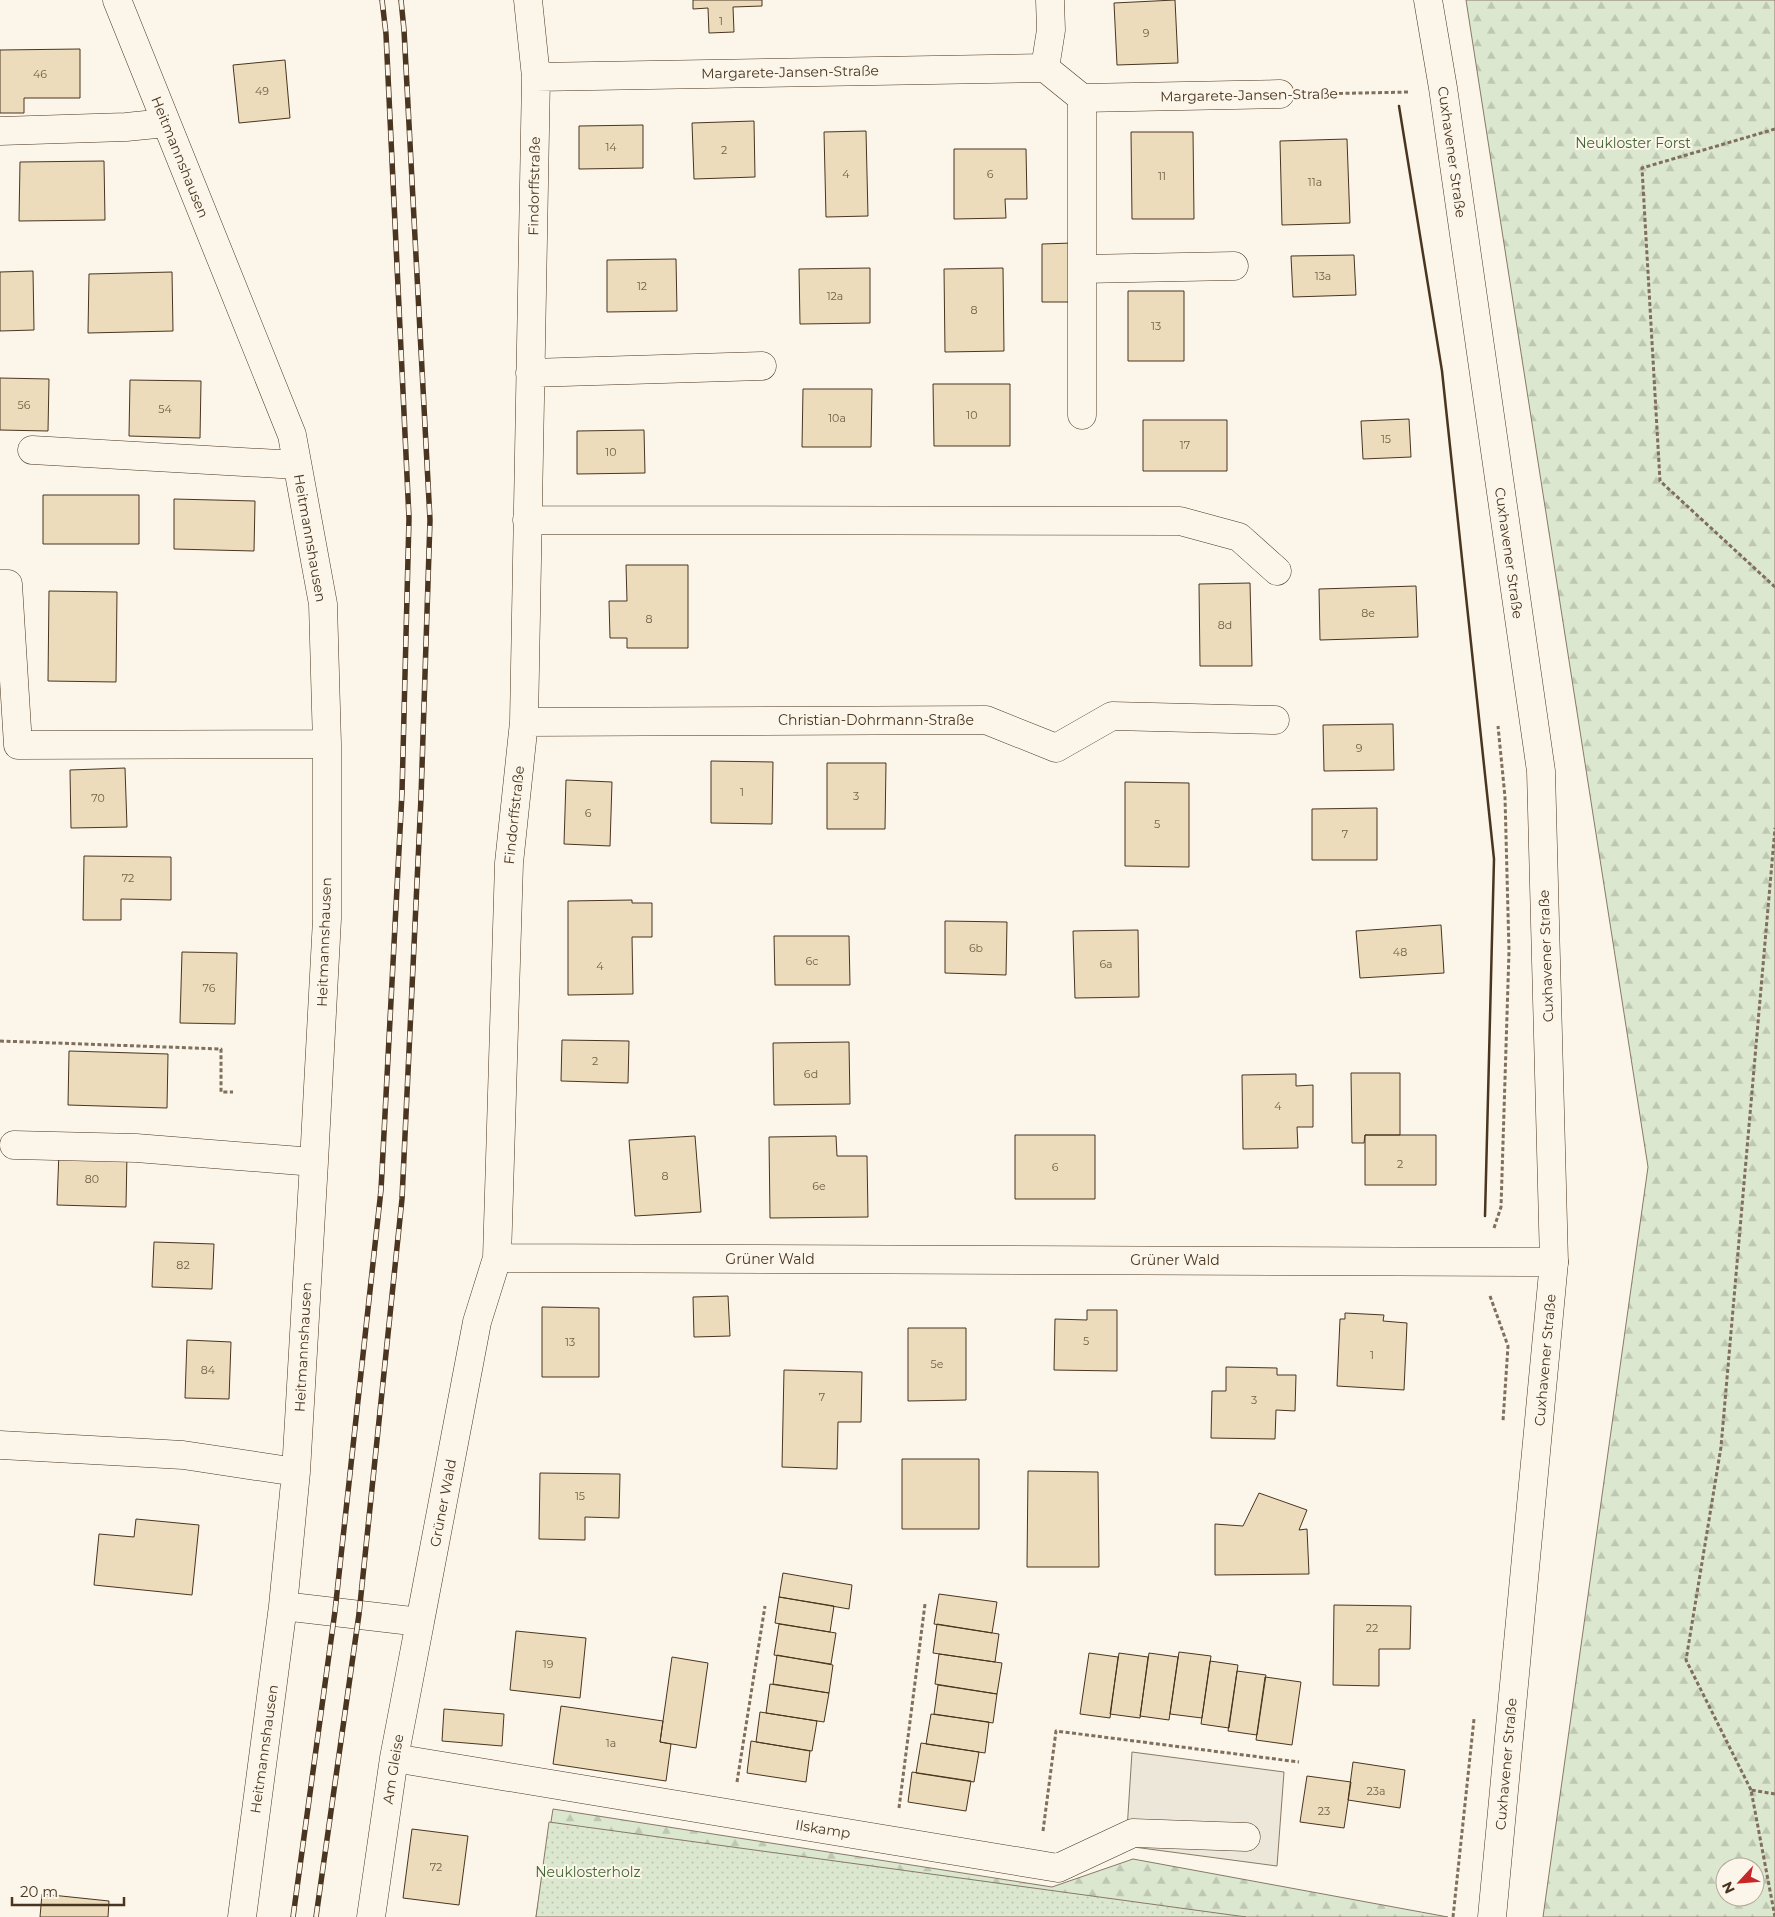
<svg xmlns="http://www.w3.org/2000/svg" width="1775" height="1917" font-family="Montserrat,sans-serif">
<defs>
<pattern id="forest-firs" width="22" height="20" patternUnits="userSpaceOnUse" patternTransform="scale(1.25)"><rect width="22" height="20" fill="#dce7d0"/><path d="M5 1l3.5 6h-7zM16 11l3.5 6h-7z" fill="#bec7b2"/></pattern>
<pattern id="park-dots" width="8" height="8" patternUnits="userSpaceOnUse" patternTransform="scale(1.25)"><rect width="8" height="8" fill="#dce7d0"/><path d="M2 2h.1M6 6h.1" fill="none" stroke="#bec7b2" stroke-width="1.8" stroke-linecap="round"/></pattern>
</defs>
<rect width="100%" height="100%" fill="#fbf6e9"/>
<path fill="url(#forest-firs)" stroke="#887966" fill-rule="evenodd" d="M1466,0h309v1917h-232l105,-750zM1725,1867h30v30h-30z
M553,1809l499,78 81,-28 315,58h-912z"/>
<path fill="url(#park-dots)" stroke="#887966" d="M549,1822l697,95h-710z"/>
<path fill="#ede7d9" stroke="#887966" d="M1132,1752l152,20 -7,94 -151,-20z"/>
<path fill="#ecdcbc" stroke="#4a3520" d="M693,0h69v6l-29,1 1,25 -25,1 -1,-25 -15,1z
M1175,0l3,63 -61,2 -3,-62z
M80,49v49h-56v15h-24v-63z
M285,60l5,58 -51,5 -6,-58z
M754,121l1,56 -61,2 -2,-56z
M643,125v43l-64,1v-43z
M866,131l2,85 -42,1 -2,-85z
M1131,132h62l1,87h-62z
M1347,139l3,84 -68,2 -2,-84z
M954,149h72l1,50h-22l1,19 -52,1z
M104,161l1,59 -86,1 1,-59z
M1072,243v59h-30v-58z
M1354,255l2,40 -63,2 -2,-41z
M676,259l1,52 -70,1v-52z
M870,268v55l-70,1 -1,-55z
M1003,268l1,83 -59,1 -1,-83z
M33,271l1,59 -34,1v-59z
M172,272l1,59 -85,2 1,-59z
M1128,291h56v70h-56z
M0,378l49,1 -1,52 -48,-1z
M130,380l71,1 -1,57 -71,-2z
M933,384h77v62h-76z
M803,389h69l-1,58h-69z
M1409,419l2,38 -48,2 -2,-38z
M1143,420h84v51h-84z
M644,430l1,43 -68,1v-43z
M43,495h96v49h-96z
M174,499l81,2 -1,50 -80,-2z
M626,565h62v83h-61v-10h-17l-1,-37h18z
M1250,583l2,83h-52l-1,-82z
M1416,586l2,51 -98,3 -1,-51z
M49,591l68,1 -1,90 -68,-1z
M1393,724l1,46 -70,1 -1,-46z
M711,761l62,1 -1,62 -61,-1z
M827,763h59l-1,66h-58z
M125,768l2,59 -56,1 -1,-58z
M566,780l46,2 -2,64 -46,-2z
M1125,782l64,1v84l-64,-1z
M1377,808v52h-65v-51z
M84,856l87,1v43l-50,-1v21h-38z
M632,900v3h20v34h-20l1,57 -65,1v-94z
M945,921l62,1 -1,53 -61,-2z
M1441,925l3,48 -84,5 -4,-47z
M1138,930l1,67 -64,1 -2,-67z
M774,936h75l1,49h-75z
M182,952l55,1 -2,71 -55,-1z
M562,1040l67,1 -1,42 -67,-2z
M849,1042l1,62 -76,1 -1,-62z
M69,1051l99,3 -1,54 -99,-3z
M1351,1073h49v62h-35l-1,8h-12z
M1296,1074v12l17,-1v42h-16l1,21 -55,1 -1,-74z
M1015,1135h80v64h-80z
M1365,1135h71v50h-71z
M695,1136l6,76 -66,4 -6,-76z
M836,1136l1,20h30l1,61 -98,1 -1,-81z
M59,1151l68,2 -1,54 -69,-2z
M154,1242l60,2 -2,45 -60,-2z
M728,1296l2,40 -36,1 -1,-40z
M542,1307l57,1v69h-57z
M1087,1310h30v61l-63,-1 1,-51 32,1z
M1345,1313l39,2 -1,6 24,2 -3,67 -67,-4 3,-67h5z
M908,1328h58v72l-58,1z
M187,1340l44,2 -2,57 -44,-1z
M1226,1367l51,1v7h19l-1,36 -19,-1 -1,29 -64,-1 1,-47h14z
M784,1370l78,2 -1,50h-23l-1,47 -55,-2z
M902,1459h77v70h-77z
M1028,1471l70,1 1,95h-72z
M540,1473l80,1 -1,44 -34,-1v23l-46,-1z
M1259,1493l48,17 -8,20 8,-1 2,45 -94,1v-51l28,2z
M136,1519l63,6 -7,70 -98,-10 5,-51 35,3z
M783,1573l69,12 -3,24 -70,-12z
M939,1594l58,8 -5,31 -58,-9z
M779,1597l55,9 -4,26 -55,-9z
M1334,1605l77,1 -1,43h-31v37l-46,-1z
M779,1624l57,9 -5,31 -57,-9z
M937,1624l62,10 -4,28 -62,-9z
M516,1631l70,7 -6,60 -70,-8z
M1179,1652l32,4 -9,62 -32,-4z
M1089,1653l29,4 -8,61 -30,-4z
M1119,1653l29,4 -8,61 -30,-4z
M1149,1653l29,4 -9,63 -29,-4z
M939,1654l63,9 -5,31 -62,-10z
M777,1655l56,10 -4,28 -56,-9z
M672,1657l36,6 -12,85 -36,-6z
M1210,1661l28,4 -9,63 -28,-4z
M1237,1671l29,4 -9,60 -29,-4z
M1265,1677l36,5 -9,63 -36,-5z
M770,1684l59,9 -5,29 -58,-9z
M938,1685l59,9 -4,29 -59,-9z
M561,1706l102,15 -3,21 11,2 -5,37 -113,-17z
M444,1709l60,5 -2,32 -60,-5z
M760,1712l57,9 -5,30 -56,-9z
M931,1714l58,8 -4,31 -59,-9z
M751,1741l59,10 -4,31 -59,-9z
M921,1743l58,9 -5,30 -58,-9z
M1353,1762l52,8 -5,38 -52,-8z
M912,1772l59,9 -5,30 -58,-9z
M1307,1776l44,6 -7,46 -44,-6z
M412,1829l56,7 -9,69 -56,-7z
M42,1894l67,7 -1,16h-68z"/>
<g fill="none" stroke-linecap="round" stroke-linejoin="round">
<defs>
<path id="minor" d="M117,0l175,435 31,169 4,140v175l-13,243 -18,310 -13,134 -41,311
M1050,0l1,30 -6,38 37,30 198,-4
M536,77l509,-9
M0,131l126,-4 40,-4
M1082,269l152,-3
M530,373l232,-7
M1082,415v-317
M32,450l265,15
M527,520l653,1 59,16 38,34
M0,584h8l10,161 309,-1
M524,722l462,-2 70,28 56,-32 163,4
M14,1145l122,3 178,14
M497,1258l1057,4
M0,1445l183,10 113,17
M283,1606l137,16 57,-300 20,-64 12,-395 15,-141 12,-645 -8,-77
M394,1758l664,110 75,-35 113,4
M371,1917l23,-159 26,-136"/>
<path id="major" d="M1428,0l15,88 98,683 13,491 -62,655"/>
</defs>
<use href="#minor" stroke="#4a3520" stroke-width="29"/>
<use href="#major" stroke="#4a3520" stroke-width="29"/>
<path stroke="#7f6f5c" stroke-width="3" stroke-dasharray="4 2.5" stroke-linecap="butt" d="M1313,94l96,-2
M1775,129l-133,39 18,313 115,106
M0,1041l221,8v43h12
M1494,1228l7,-21 8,-256 -4,-154 -7,-71
M1490,1296l18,50 -5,75
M737,1782l28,-176
M1751,1790l-65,-130 35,-213 54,-619
M899,1808l26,-204
M1043,1831l13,-100 243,31
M1453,1917l21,-198
M1775,1917l-24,-127 24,4"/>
<use href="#minor" stroke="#fbf6e9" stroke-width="28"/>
<use href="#major" stroke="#fbf6e9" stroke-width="28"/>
<defs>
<path id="rail" d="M293,1917l42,-306 46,-421 21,-397 7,-275 -23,-484 -4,-34
M316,1917l43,-303 43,-415 19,-401 9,-278 -26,-490 -3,-30"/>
</defs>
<use href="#rail" stroke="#4a3520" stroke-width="5.5"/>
<use href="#rail" stroke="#fbf6e9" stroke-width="4" stroke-dasharray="11" stroke-linecap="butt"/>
<path stroke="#4a3520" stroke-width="2.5" d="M1399,106l43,265 52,488 -9,357"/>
</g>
<g text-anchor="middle" stroke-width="4" stroke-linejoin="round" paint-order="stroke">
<g font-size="11" fill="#725f47">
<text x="721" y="25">1</text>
<text x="1146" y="37">9</text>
<text x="40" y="78">46</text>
<text x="262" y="95">49</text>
<text x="611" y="151">14</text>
<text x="724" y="154">2</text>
<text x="846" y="178">4</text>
<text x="990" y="178">6</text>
<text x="1162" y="180">11</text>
<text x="1315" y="186">11a</text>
<text x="1323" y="280">13a</text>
<text x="642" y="290">12</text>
<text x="835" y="300">12a</text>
<text x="974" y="314">8</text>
<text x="1156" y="330">13</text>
<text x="24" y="409">56</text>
<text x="165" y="413">54</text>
<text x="972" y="419">10</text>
<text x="837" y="422">10a</text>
<text x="1386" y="443">15</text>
<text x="1185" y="449">17</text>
<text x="611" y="456">10</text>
<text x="1368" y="617">8e</text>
<text x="649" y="623">8</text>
<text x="1225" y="629">8d</text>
<text x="1359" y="752">9</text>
<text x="742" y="796">1</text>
<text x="856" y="800">3</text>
<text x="98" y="802">70</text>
<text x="588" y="817">6</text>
<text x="1157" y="828">5</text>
<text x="1345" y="838">7</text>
<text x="128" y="882">72</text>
<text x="976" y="952">6b</text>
<text x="1400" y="956">48</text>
<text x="812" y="965">6c</text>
<text x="1106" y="968">6a</text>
<text x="600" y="970">4</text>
<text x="209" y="992">76</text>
<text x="595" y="1065">2</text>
<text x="811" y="1078">6d</text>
<text x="1278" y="1110">4</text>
<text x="1400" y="1168">2</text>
<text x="1055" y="1171">6</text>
<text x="665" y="1180">8</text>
<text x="92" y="1183">80</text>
<text x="819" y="1190">6e</text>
<text x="183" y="1269">82</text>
<text x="1086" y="1345">5</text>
<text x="570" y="1346">13</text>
<text x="1372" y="1359">1</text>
<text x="937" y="1368">5e</text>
<text x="208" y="1374">84</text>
<text x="822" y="1401">7</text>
<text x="1254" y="1404">3</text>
<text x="580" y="1500">15</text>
<text x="1372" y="1632">22</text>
<text x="548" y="1668">19</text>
<text x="611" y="1747">1a</text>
<text x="1376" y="1795">23a</text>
<text x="1324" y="1815">23</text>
<text x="436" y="1871">72</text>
</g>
<g font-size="14" fill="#4a3520" stroke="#fbf6e9">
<text transform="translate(790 72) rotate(-1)" y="5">Margarete-Jansen-Straße</text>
<text transform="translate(1249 95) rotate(-1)" y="5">Margarete-Jansen-Straße</text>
<text transform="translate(1452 152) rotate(82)" y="5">Cuxhavener Straße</text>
<text transform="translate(180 157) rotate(68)" y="5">Heitmannshausen</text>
<text transform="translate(534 186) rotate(-89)" y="5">Findorffstraße</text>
<text transform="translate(310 538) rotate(80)" y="5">Heitmannshausen</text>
<text transform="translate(1509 553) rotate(82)" y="5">Cuxhavener Straße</text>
<text x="876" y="725">Christian-Dohrmann-Straße</text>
<text transform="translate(514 815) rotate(-84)" y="5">Findorffstraße</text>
<text transform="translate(324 942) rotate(-88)" y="5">Heitmannshausen</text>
<text transform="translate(1546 956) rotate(-92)" y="5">Cuxhavener Straße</text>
<text x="770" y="1264">Grüner Wald</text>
<text x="1175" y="1265">Grüner Wald</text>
<text transform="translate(303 1347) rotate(-87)" y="5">Heitmannshausen</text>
<text transform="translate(1545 1360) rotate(-85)" y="5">Cuxhavener Straße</text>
<text transform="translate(443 1503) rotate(-79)" y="5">Grüner Wald</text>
<text transform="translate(264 1749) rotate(-82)" y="5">Heitmannshausen</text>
<text transform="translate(1506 1764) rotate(-85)" y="5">Cuxhavener Straße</text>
<text transform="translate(393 1769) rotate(-81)" y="5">Am Gleise</text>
<text transform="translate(823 1829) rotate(9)" y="5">Ilskamp</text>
</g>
<g font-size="14" fill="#436837" stroke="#fbf6e9">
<text x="1633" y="148">Neukloster Forst</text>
<text x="588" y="1877">Neuklosterholz</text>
</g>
</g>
<g transform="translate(1740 1882) rotate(244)"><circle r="24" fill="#fbf6e9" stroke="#b4a999"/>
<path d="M0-4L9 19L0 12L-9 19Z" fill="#c62828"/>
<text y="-8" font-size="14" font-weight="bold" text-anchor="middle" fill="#4a3520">N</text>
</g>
<path d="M12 1897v8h112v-8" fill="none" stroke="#4a3520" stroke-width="2.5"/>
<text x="20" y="1897" font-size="15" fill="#4a3520" stroke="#fbf6e9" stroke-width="4" paint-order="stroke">20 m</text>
</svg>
